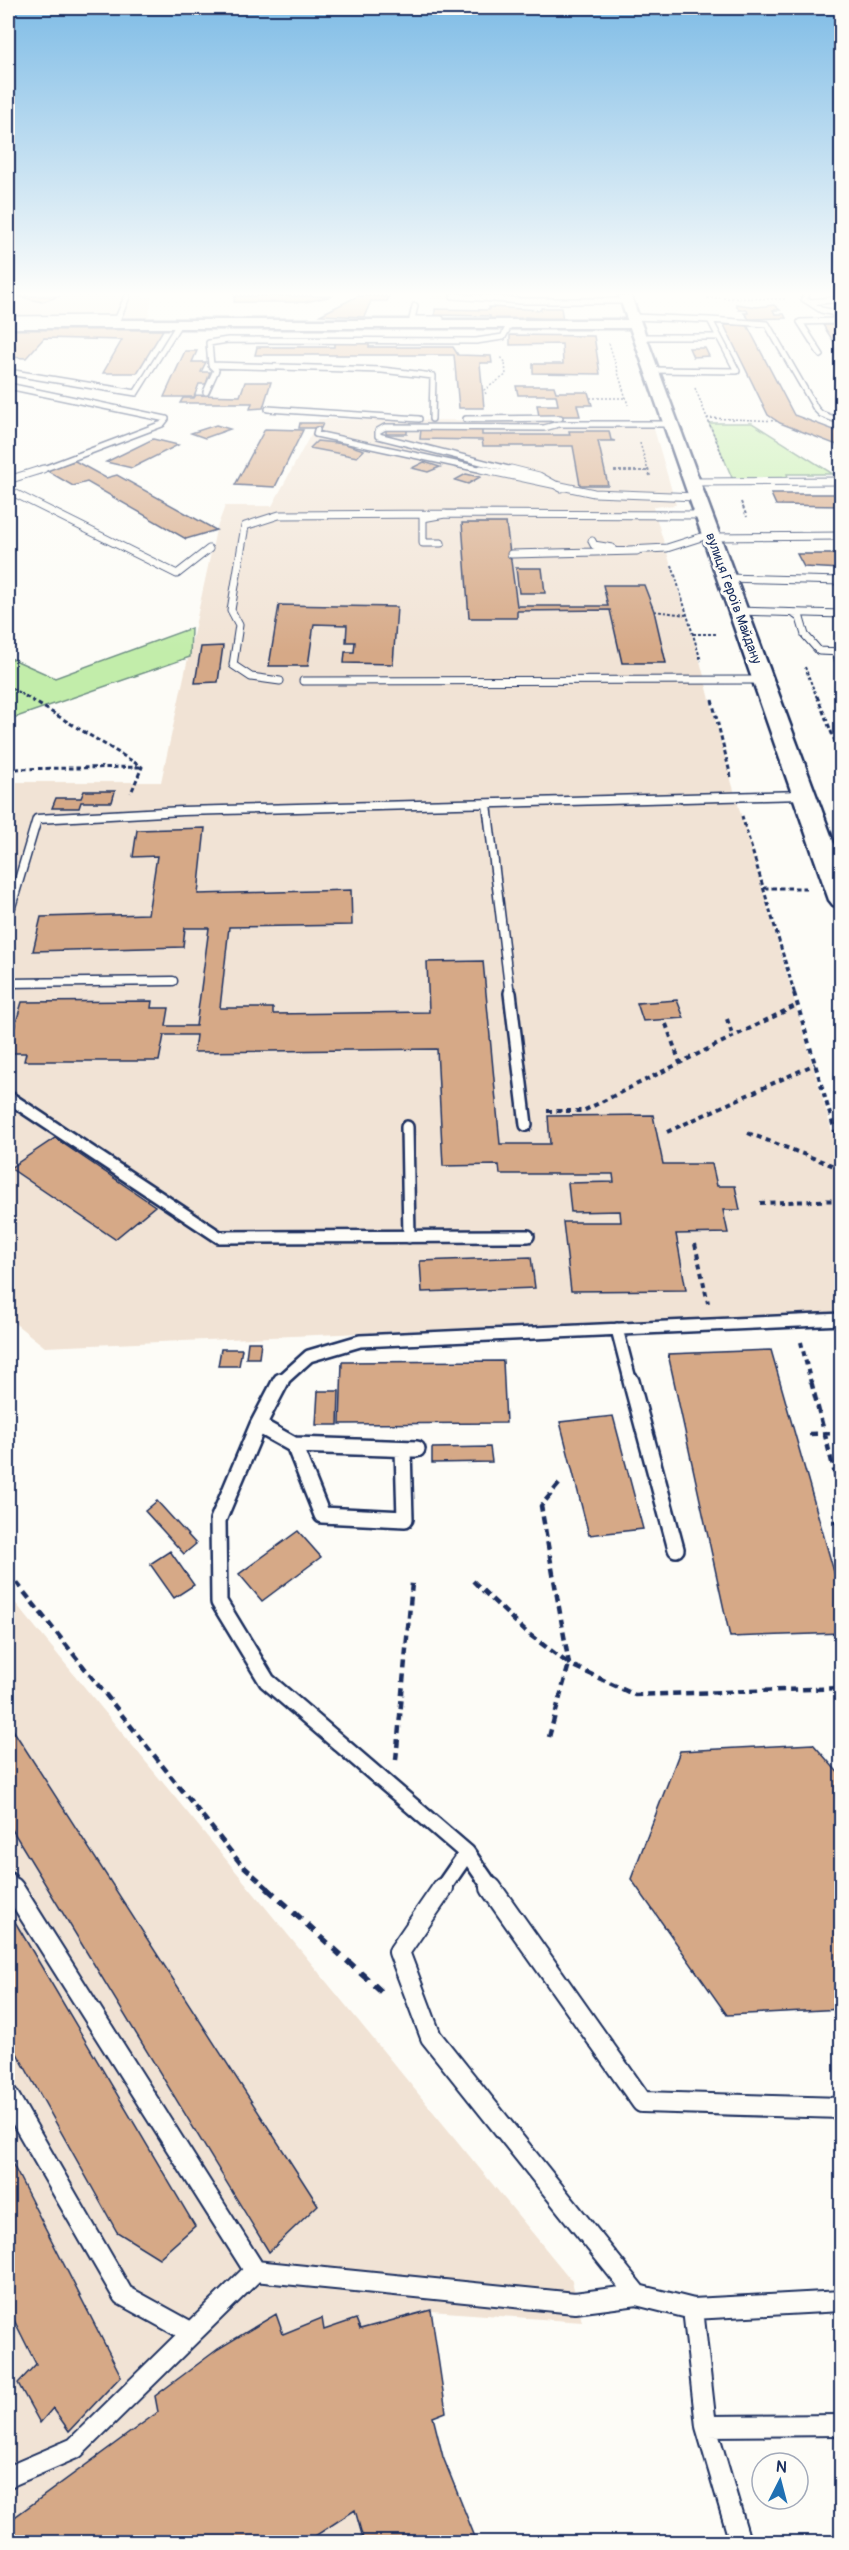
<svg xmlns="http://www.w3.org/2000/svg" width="849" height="2550" font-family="Pangolin,sans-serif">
<rect width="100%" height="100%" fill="#fdfcf7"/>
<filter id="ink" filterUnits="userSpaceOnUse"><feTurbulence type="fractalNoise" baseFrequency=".0167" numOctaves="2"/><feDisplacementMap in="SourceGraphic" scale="12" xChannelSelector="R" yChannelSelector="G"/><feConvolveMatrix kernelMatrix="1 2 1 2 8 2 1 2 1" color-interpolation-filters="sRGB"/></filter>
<g filter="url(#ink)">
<path fill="#f1e3d5" d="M8,296h144l-4,25h-140z
M435,296h175l2,6 -182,-3z
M319,419l333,3 24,83 -23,2 47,154 31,119 110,383v149l-796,35 -37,-29v-536h153l55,-252 9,-24h47z
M8,1594l564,687 10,41 -151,-11 15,101 -13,5 10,40 34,85h-469z"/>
<path fill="#c2edaa" stroke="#6e8e84" stroke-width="1.5" d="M709,423h43l81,51h-46l2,6h-56z
M191,628l-1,29 -182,63v-63l47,21z"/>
<path fill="#d6a987" stroke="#1b2f5e" stroke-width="1.5" d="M16,296h44l-18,6z
M235,296h98l-28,6h-71z
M358,296l31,1 -2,4h-16l-7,16 -44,-2z
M736,304l21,3 17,-2 6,5h-7l2,4h9l2,4 -37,1 -5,-6h4l-1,-3h-8z
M489,307l52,3v-2h20l2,12 -38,-3 1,5h-16v-3h-20v-3l-55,-1v-6l54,1z
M724,325h23l47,90 48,18v14l-62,-24 -12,-8z
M823,325h19v29l-14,-21z
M9,327l154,3 -26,43h-34l19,-33 -78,-2 -18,20 -18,-1z
M510,335l84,1 6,38 -67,-1v-9h30l-1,-20 -52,1z
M334,343h35v4h84l5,8 33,1 1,7h-12l4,45h-25l-5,-53h-199l2,-8h77z
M689,348h16l4,8 -16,1z
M185,351h12l-5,11h14l-5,10h9l-4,12h-7l-5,13h-30z
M245,382h26l-8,26 -13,1 2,-6h-72l3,-5h11l2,-3 44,1z
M516,386h38l2,6h32l4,13h-15l3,11h-41l-2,-11h21l-2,-10h-38z
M300,423h23l-2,5h-22z
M216,425l14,4 -25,9 -14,-5z
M265,429l38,1 -28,57 -40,-2z
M421,429h61v6h88l-1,-4h40l2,9 4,1h-17l10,44h-28l-7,-39h-90l-1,-6 -62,-1z
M386,430h21v4h-21z
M153,439l25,6 -46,23 -26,-6z
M317,441l28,3 19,6 -7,7 -47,-9z
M75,461l31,17 11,-3 99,55 -30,9 -99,-57 -14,4 -29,-17z
M424,462l16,5 -12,5 -16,-4z
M466,474l14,3 -12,7 -13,-4z
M771,494h71v12l-66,-1z
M462,523h44l11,83h91l-5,-21h41l10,26 12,52h-44l-12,-53 -93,1v7h-48z
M797,554h45v15l-38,-2z
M516,568h26l3,25h-26z
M279,605l118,2 -4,57 -49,-1 1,-11h9l1,-10h-9l1,-17 -33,-1 -6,42h-39z
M223,646l-5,36 -23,1 6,-36z
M84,791h31l-3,11h-31l-2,6h-27l4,-10h25z
M205,828l-7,66 153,-4 1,35 -123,2 -9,81h53v6l156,-2 -2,-50 56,-1 17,183h50l-2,-28 105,-1 10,49h49l5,22h18l5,24h-17l5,23 -52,1 10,56 -115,1 -8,-69h58l-1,-11 -49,1 -3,-29 46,-1 -1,-8h-113l-1,-9 -56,1 -6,-117 -243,3 2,-17h-32l-5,26h-135l2,-8h-18v-14h3l11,-37 130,-1 -1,7h18l-3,18h30l13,-98h-24l-2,19 -150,4 8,-34 107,-3 9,-58 -24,1 4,-27z
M677,1000l7,18 -41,3 -6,-18z
M55,1138l100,68 -40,33 -105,-71z
M531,1257l4,31 -113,4 -2,-31z
M248,1342h13l-2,16h-13z
M221,1349h21l-3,17h-21z
M771,1350l71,250v33l-112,4 -62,-283z
M503,1361l3,62 -166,1 2,-62z
M318,1391h21l-1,34h-22z
M613,1416l30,113 -54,6 -29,-113z
M490,1447l2,15 -60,1v-15z
M157,1501l39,43 -12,10 -39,-43z
M298,1531l23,26 -59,44 -23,-27z
M170,1551l24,34 -20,13 -24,-34z
M8,1722l310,483 -49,47 -261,-429z
M813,1744l29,33v232l-115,6 -96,-136 49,-128z
M8,1910l187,316 -36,32 -42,-26 -109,-195z
M8,2155l113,221 -52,55 -16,-23 -13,15 -22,-40 18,-19 -28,-56z
M431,2310l15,102 -13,5 10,40 34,85h-113l-9,-32 -49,32h-298v-20l150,-110 -3,-16 63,-47 58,-35 7,20 39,-16 2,12 32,-11 4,10z"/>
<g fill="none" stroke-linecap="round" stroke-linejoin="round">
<defs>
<path id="lane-far5" d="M453,296l67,5h107
M806,296l-2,3 17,11 20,4
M810,302l32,-3
M415,306l-3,13h29l-5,6
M633,317l77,3
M8,319l110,-1 9,-21
M640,337h79
M821,355l-21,-33 38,-1 -4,-7
M211,365l171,5 51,6 -1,43
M652,370l85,1 -27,-51 57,4 49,85 5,5 21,8
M8,372l128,21 43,-69
M8,386l158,33 -4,5 -124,47
M206,392l10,-22 -5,-5 -2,-22 19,-3 248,1 27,-4 7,-13
M268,409l151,10
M466,419l94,-1
M317,430l-1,4 172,37
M517,471l-139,-35v-5l7,-4 159,1 15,-4h112"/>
<path id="lane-far4" d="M481,469l113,24 103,4
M511,469l28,7 22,12
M8,480l35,-11
M692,482l150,-1
M8,490l169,84 32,-25
M712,537l130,-1
M592,541l2,4 18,3
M441,543h-18v-25l22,-4 258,1
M629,550l38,-2 44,-14
M511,554l126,-3
M727,578l115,3
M738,611l104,3
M793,613l7,5 5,17 14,16 23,1
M835,652l7,15
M280,681l-29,-4 -18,-12 6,-40 -8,-15 14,-84 34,-11 166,-1
M303,681l461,-1"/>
<path id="lane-far3" d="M487,804l23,191
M8,917l29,-98 145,-8 622,-16
M8,983l165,-2"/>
<path id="lane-far2" d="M510,993l16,132
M8,1097l211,140 309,-1
M407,1127l2,110
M617,1329l14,54
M279,1383l30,-27 51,-15 482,-22"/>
<path id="lane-far1" d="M281,1381l-23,44 36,20 28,70 83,4 -2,-70
M631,1381l45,168
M258,1425l-40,95 1,82 48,79 200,172 -25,36
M294,1445l123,4
M467,1853l25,36
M8,1880l6,9"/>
<path id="lane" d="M13,1888l242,383
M443,1888l-44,64 32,85 206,258
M491,1888l151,214 200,6
M8,2096l115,199 69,38
M255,2271l320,32 62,-8 56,14 149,-8
M693,2309l13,117 34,116
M706,2426l136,-1
M8,2477l67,-29 180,-177"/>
<path id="secondary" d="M8,320h627l6,4 -6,4h-627z"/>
<path id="primary" d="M619,296h12l211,569v42l-9,-2 -4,-5z"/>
</defs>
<use href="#lane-far5" stroke="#1b2f5e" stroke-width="8"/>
<use href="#lane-far4" stroke="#1b2f5e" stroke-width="9"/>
<use href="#lane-far3" stroke="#1b2f5e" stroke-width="11"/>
<use href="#lane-far2" stroke="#1b2f5e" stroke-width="16"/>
<use href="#lane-far1" stroke="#1b2f5e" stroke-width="20"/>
<use href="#lane" stroke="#1b2f5e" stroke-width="24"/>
<use href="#secondary" stroke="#1b2f5e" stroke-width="5"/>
<use href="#primary" stroke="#1b2f5e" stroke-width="5"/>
<path stroke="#1b2f5e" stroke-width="1.5" stroke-dasharray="2 2" stroke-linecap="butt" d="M707,298l79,1
M609,343l19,62
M695,388l30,74
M486,394l-2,-4 22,-15 -1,-13 -4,-5
M590,398h37
M707,418l71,3
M640,443l8,28"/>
<path stroke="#1b2f5e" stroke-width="2" stroke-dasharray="3 2" stroke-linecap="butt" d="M648,469l2,7
M614,471h35
M741,502l6,15
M672,565l29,96
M654,611l32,4
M693,634h25
M805,667l12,31
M8,686l20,12"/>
<path stroke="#1b2f5e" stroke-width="3" stroke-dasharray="4.5 3" stroke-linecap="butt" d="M25,696l117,71 -11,26
M817,696l25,63
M712,700l19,77
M8,769l133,-2
M742,816l53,179
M764,888h44"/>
<path stroke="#1b2f5e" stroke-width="4" stroke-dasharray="5 4.5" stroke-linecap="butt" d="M794,993l48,162
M727,1019l6,18
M666,1024l14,39
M547,1111h36l214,-106
M667,1132l148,-68
M748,1133l94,36
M760,1203l82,-3
M695,1244l13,59
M801,1342l10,41"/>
<path stroke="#1b2f5e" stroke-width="4.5" stroke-dasharray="8 5" stroke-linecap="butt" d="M811,1381l31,120
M809,1434l33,-1
M838,1483l4,-7
M559,1484l-18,22 28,158 66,31 207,-7
M832,1522h10
M8,1572l232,291 29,26
M473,1581l53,51 43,32 -20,73
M396,1760l16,-177"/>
<path stroke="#1b2f5e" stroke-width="6" stroke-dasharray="10 8" stroke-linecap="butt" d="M267,1888l119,108"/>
<use href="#lane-far5" stroke="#fdfcf7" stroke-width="5"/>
<use href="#lane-far4" stroke="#fdfcf7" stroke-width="7"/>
<use href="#lane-far3" stroke="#fdfcf7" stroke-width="8"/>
<use href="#lane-far2" stroke="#fdfcf7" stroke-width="11"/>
<use href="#lane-far1" stroke="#fdfcf7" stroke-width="15"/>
<use href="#lane" stroke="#fdfcf7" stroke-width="20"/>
<use href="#secondary" fill="#fdfcf7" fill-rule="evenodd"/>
<use href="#primary" fill="#fdfcf7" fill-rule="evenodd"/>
</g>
</g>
<linearGradient id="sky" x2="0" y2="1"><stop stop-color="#7fbce6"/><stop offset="0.45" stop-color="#fefefb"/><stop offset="1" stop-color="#fefefb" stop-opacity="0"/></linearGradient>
<rect width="849" height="653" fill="url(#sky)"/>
<g text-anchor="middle" stroke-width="6" stroke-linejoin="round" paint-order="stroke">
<g font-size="14" fill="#1b2f5e" stroke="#fdfcf7">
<text transform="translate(734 598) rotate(70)" y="5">вулиця Героїв Майдану</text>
</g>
</g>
<rect width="849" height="2550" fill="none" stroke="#fdfcf7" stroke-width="30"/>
<rect x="15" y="15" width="819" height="2520" fill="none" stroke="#1b2f5e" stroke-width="2" filter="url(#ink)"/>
<g transform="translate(780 2481) rotate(6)"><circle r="28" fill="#fdfcf7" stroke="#a3aaba" stroke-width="1.5"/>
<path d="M0-4.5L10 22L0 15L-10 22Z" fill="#1f6fb2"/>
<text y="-9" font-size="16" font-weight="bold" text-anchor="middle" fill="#1b2f5e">N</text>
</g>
</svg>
